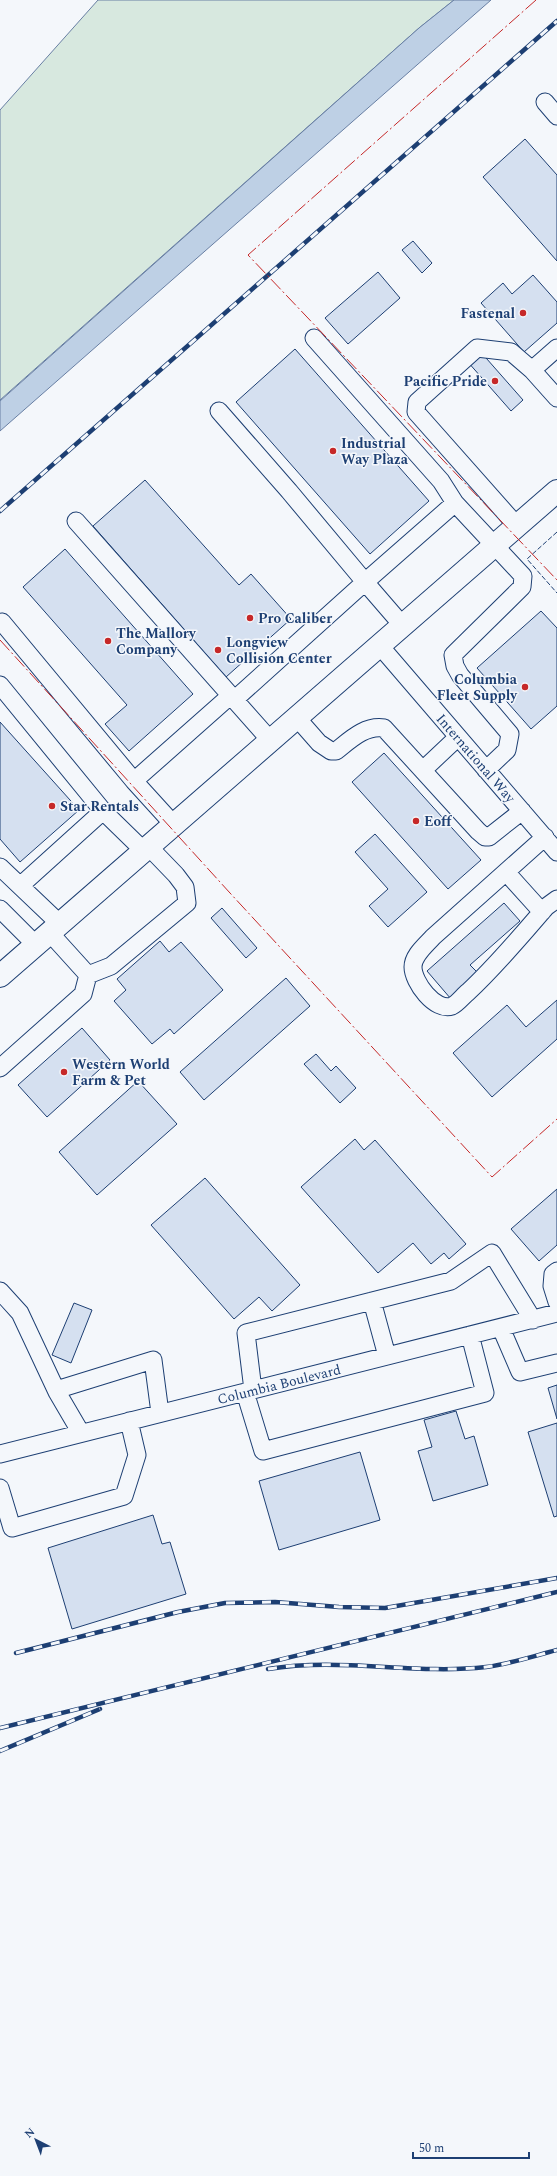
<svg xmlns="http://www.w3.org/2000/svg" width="557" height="2176" font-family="Spectral,serif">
<rect width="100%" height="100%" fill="#f4f7fb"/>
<path fill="#d7e8df" stroke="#687fa3" d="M98,0h356l-35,28 -419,372v-290z"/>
<path fill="#bed0e5" stroke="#687fa3" d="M454,0h37l-491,431v-30l419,-373z"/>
<path fill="#d5e0f0" stroke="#1d3f73" d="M525,139l32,36v86l-74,-84z
M413,241l19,22 -10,10 -20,-23z
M378,272l22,26 -52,46 -23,-26z
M533,275l24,27v21l-33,29 -43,-49 22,-20 9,11z
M295,349l134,152 -59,53 -134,-152z
M479,350l44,50 -12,11 -44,-50z
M145,480l94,105 12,-11 40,45 -65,58 -133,-151z
M65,549l128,145 -64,57 -24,-27 22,-19 -104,-118z
M541,611l16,17v78l-26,23 -54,-61z
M0,722l79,88 -59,52 -20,-23z
M384,753l97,107 -33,29 -96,-107z
M375,834l52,58 -39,35 -19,-21 19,-17 -33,-37z
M504,903l16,18 -50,44 9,9 -28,25 -24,-28z
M222,908l35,40 -11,10 -35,-40z
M160,941l9,11 12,-10 42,48 -49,44 -4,-5 -18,15 -38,-43 12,-11 -9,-11z
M286,978l24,28 -106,94 -24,-28z
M557,1000v39l-65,58 -39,-44 54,-48 19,22z
M82,1028l28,32 -63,57 -29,-32z
M316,1054l15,17 5,-5 20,22 -16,15 -36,-39z
M138,1081l39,43 -80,71 -38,-43z
M355,1139l9,11 11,-10 91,104 -17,15 -5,-6 -13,11 -18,-21 -35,30 -77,-86z
M205,1178l95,107 -28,26 -13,-14 -25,22 -83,-94z
M557,1189v56l-18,16 -28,-32z
M74,1303l18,7 -21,53 -19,-8z
M557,1385v34l-9,-31z
M456,1411l9,28 9,-3 14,49 -55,16 -15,-50 14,-4 -8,-27z
M557,1423v93l-3,1 -26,-85z
M360,1452l20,68 -101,30 -20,-69z
M153,1515l9,29 8,-2 16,52 -114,35 -24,-81z"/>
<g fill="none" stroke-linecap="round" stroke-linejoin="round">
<defs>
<path id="minor" d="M545,102l12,14
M314,338l127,143 14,22
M532,370l25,-22
M219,411l70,80 76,91 -131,118
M76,521l195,220
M517,526l-101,-114 1,-10 60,-54 34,4 21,18 25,28
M2,622l132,159
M403,626l-38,-44 90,-79 68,73 -1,11 -69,68 2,11 5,9 50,59 -3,16 -21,20
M380,646l177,206
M0,685l103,126
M297,718l22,25 12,8h5c14,-11 29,-26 48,-23l94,103 7,6h4l33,-26
M423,770l35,-33
M174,825l-40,-44 96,-85
M545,837l-112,100c-7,8 -20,18 -20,30 0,15 22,45 39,39 5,-2 11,-10 16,-14 28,-26 53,-56 78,-85l11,-8
M0,867l60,57
M506,872l36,40
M20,886l83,-75 41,40
M0,909l36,36
M88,975l23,-9 76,-63 -2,-16 -9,-12 -27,-28
M0,1068l83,-74 5,-19 -38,-42
M557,1271l-4,3 -1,12 5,16
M0,1291l20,22 37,79 24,41
M372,1301l15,55
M501,1328l19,44 37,-9
M56,1390l97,-30 7,53
M253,1390l-7,-57 205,-52 41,-28 41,67
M245,1392l18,59 222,-58 -15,-58
M0,1454l557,-141
M0,1488l12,40 112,-32 13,-41 -8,-34"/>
<path id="highway" d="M0,976l557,-485"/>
</defs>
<use href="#minor" stroke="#1d3f73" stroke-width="19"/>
<use href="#highway" stroke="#1d3f73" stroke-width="24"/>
<use href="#minor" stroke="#f4f7fb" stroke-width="17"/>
<use href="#highway" stroke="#f4f7fb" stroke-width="22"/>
<defs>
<path id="rail" d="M0,511l557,-490
M16,1653l162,-41 47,-9 50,-1 64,5 46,1 172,-30
M268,1669c72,-12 146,6 218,-2 24,-3 48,-11 71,-17
M0,1728l557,-136
M0,1751l100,-42"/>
</defs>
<use href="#rail" stroke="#1d3f73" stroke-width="4.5"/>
<use href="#rail" stroke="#f4f7fb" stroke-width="3" stroke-dasharray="9" stroke-linecap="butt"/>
<path stroke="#1d3f73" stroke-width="1" stroke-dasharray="5 2" stroke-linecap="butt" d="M557,532l-30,27 30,34"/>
<path stroke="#c62828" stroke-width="1" stroke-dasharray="14 3 2 3" stroke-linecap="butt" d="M536,0l-288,255 309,325
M0,640l230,253 262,284 65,-58"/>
</g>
<g fill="#c62828" stroke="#f4f7fb" stroke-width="1.5">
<circle cx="523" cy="313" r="4"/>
<circle cx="495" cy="381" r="4"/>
<circle cx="333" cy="451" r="4"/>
<circle cx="250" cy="618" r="4"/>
<circle cx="108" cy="641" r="4"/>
<circle cx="218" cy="650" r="4"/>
<circle cx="525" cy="687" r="4"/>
<circle cx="52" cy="806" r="4"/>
<circle cx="416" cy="821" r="4"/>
<circle cx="64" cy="1072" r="4"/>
</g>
<g text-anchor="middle" stroke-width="3" stroke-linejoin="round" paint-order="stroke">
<g font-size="14" font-weight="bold" fill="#1d3f73" stroke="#f4f7fb" text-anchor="start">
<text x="515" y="318" text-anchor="end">Fastenal</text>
<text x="487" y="386" text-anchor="end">Pacific Pride</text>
<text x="341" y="448">Industrial<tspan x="341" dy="16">Way Plaza</tspan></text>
<text x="258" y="623">Pro Caliber</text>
<text x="116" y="638">The Mallory<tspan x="116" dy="16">Company</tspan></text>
<text x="226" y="647">Longview<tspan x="226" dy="16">Collision Center</tspan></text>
<text x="517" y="684" text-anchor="end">Columbia<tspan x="517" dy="16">Fleet Supply</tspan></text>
<text x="60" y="811">Star Rentals</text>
<text x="424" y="826">Eoff</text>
<text x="72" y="1069">Western World<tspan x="72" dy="16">Farm &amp; Pet</tspan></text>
</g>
<g font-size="14" fill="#1d3f73" stroke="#f4f7fb">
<text transform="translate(476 758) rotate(49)" y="5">International Way</text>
<text transform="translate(279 1384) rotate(-14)" y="5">Columbia Boulevard</text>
</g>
</g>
<g transform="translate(36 2140) rotate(318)" stroke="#f4f7fb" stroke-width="3" paint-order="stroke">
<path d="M0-3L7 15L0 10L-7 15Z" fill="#1d3f73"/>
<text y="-6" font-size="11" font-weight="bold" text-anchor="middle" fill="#1d3f73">N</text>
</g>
<path d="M413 2152v6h116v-6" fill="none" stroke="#1d3f73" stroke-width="2"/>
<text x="419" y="2152" font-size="12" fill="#1d3f73" stroke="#f4f7fb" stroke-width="3" paint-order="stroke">50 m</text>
</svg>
